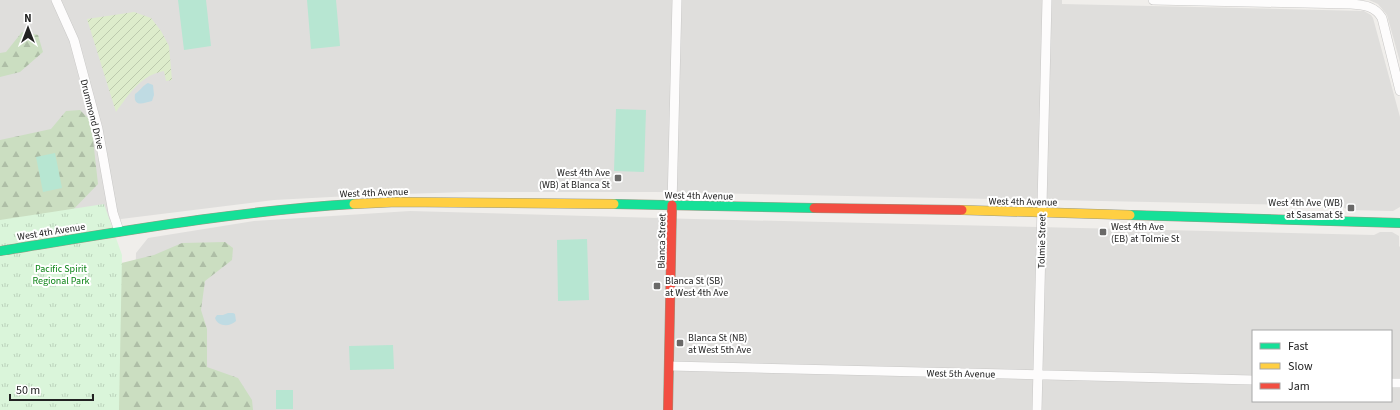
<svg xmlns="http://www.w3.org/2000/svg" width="1400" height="410" font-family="'Source Sans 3',sans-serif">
<defs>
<pattern id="forest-firs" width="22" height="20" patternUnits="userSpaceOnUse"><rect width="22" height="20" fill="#cbdec1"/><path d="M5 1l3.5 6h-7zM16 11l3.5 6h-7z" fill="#aebea6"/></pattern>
<pattern id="park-tufts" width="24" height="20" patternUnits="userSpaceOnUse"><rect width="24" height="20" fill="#daf5da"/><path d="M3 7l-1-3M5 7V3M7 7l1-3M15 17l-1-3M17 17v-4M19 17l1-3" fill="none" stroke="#bbd2bb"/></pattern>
<pattern id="garden-furrows" width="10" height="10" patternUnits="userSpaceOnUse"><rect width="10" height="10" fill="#ddeccb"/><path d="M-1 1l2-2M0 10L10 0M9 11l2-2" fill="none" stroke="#bdcaae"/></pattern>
</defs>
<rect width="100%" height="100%" fill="#f0eeeb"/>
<path fill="#dfdedc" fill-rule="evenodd" d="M0,0h1062v4l302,7 7,4 2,3 27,99v90l-7,4 -45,-1 -7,-4 -685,-14h-188l-99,3 -95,5 -274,34z
M1369,0h31v62l-13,-47 -9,-11z
M410,211l284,8 680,16 6,-3h12l7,4v11l1,-1v164h-1268l4,-157 12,-15 106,-17zM1253,331h138v70h-138z"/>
<path fill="url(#forest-firs)" d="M22,32l16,3 5,17 -23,20 -20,5v-24l6,-1z
M80,110l11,11 7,63 -30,31 -68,12v-87l51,-11 15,-18z
M225,242l8,6 -1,12 -27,21 -4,29 6,19v38l31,11 14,22 1,10h-253v-136l73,1 81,-20 28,-12z"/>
<path fill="url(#park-tufts)" d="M104,204l18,51 -3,155h-119v-190z"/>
<path fill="url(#garden-furrows)" d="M134,12l17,6 10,13 8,15 3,34 -6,1 -2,-10c-23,4 -35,23 -48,41l-29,-93z"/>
<path fill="#b7e6d2" d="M178,0h28l5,46 -27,4z
M307,0h29l4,46 -29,3z
M616,109l30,1 -2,62 -30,-1z
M55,153l7,35 -19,4 -7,-35z
M587,239l2,61 -31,1 -1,-61z
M393,345l1,24 -44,1 -1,-24z
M276,390h17v19h-17z"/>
<path fill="#bfdbe3" d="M148,83l5,2 1,10 -2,6c-8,2 -19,7 -17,-7 5,-3 8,-9 13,-11z
M228,313h5l2,1 1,7c-6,6 -18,6 -21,-3l2,-3h6z"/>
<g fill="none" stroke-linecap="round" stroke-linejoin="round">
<defs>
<path id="street" d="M56,0l18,40 24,89 15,84 6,18
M1153,0l198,4c13,1 24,2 31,14l18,73
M672,205l5,-205
M670,366l583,14
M1391,383h9
M1037,410l10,-410"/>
<path id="fast" d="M614,204l200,4
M1130,215l270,8
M0,251c118,-19 235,-40 354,-47"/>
<path id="slow" d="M354,204l43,-2 217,2
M962,210l168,5"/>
<path id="jam" d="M814,208l148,2
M668,410l4,-205"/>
</defs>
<use href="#street" stroke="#c9c8c7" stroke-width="10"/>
<use href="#fast" stroke="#999a82" stroke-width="10"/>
<use href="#slow" stroke="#999a82" stroke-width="10"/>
<use href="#jam" stroke="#999a82" stroke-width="10"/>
<use href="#street" stroke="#fdfcfc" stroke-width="9"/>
<use href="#fast" stroke="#16e098" stroke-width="9"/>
<use href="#slow" stroke="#ffcf43" stroke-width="9"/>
<use href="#jam" stroke="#f24e42" stroke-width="9"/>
</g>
<g fill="#6a6968" stroke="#fff" stroke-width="1.5">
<rect x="614" y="174" width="8" height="8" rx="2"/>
<rect x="1347" y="204" width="8" height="8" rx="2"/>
<rect x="1099" y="228" width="8" height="8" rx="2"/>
<rect x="653" y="282" width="8" height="8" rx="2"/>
<rect x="676" y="339" width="8" height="8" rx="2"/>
</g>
<g text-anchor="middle" stroke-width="4" stroke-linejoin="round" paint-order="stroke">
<g font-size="10" fill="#222" stroke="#fff">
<text transform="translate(93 114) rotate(76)" y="4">Drummond Drive</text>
<text transform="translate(374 192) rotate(-2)" y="4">West 4th Avenue</text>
<text transform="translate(699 195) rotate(1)" y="4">West 4th Avenue</text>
<text transform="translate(1023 201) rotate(1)" y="4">West 4th Avenue</text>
<text transform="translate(51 231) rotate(-9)" y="4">West 4th Avenue</text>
<text transform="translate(661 241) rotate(-89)" y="4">Blanca Street</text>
<text transform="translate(1041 241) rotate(-89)" y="4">Tolmie Street</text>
<text transform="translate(961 373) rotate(1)" y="4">West 5th Avenue</text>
</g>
<g font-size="10" fill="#222" stroke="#fff" text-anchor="start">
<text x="610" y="176" text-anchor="end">West 4th Ave<tspan x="610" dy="12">(WB) at Blanca St</tspan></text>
<text x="1343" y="206" text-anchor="end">West 4th Ave (WB)<tspan x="1343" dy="12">at Sasamat St</tspan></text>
<text x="1111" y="230">West 4th Ave<tspan x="1111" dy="12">(EB) at Tolmie St</tspan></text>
<text x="665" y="284">Blanca St (SB)<tspan x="665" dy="12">at West 4th Ave</tspan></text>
<text x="688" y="341">Blanca St (NB)<tspan x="688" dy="12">at West 5th Ave</tspan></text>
</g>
<g font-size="10" fill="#0c8416" stroke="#fff">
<text x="61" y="272">Pacific Spirit<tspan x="61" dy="12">Regional Park</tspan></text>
</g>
</g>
<rect x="1252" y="330" width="140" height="72" fill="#ffffff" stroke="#a7a7a7"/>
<rect x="1260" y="343" width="20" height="6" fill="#16e098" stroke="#a7a7a7"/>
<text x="1288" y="350" font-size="12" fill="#222222">Fast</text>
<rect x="1260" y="363" width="20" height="6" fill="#ffcf43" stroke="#a7a7a7"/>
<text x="1288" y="370" font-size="12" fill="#222222">Slow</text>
<rect x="1260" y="383" width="20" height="6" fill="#f24e42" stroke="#a7a7a7"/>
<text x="1288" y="390" font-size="12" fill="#222222">Jam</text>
<g transform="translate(28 28)" stroke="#ffffff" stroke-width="3" paint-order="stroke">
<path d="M0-3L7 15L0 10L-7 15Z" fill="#222222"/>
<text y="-6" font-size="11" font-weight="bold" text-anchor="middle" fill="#222222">N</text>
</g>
<path d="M10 394v6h83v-6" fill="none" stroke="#222222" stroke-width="2"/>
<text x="16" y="394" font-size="12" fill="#222222" stroke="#ffffff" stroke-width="3" paint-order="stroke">50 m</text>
</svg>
